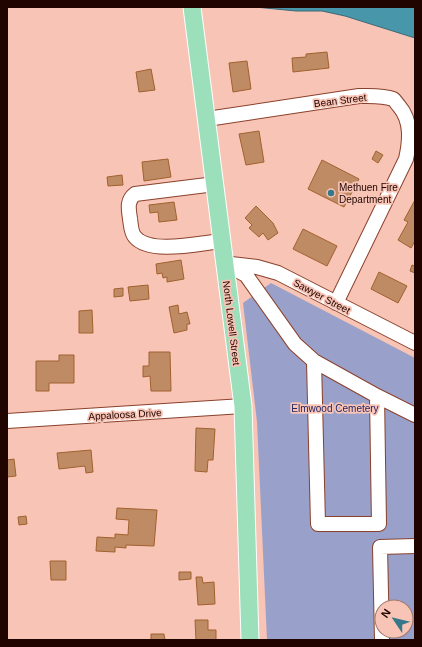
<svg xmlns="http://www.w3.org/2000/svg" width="422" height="647" font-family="Arial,sans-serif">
<rect width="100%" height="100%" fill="#f8c4b5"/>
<path fill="#99a1ca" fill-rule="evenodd" d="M271,283l144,75v282h-148l-10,-218 -14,-119zM382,607h24v24h-24z"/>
<path fill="#4896aa" stroke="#3c6a77" d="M255,7h160v31l-70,-22 -23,-5h-26z"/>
<path fill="#bf8b65" stroke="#a1612e" d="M327,52l2,16 -36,4 -1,-14 14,-1v-3z
M247,61l4,28 -18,3 -4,-29z
M151,69l4,21 -16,2 -3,-20z
M259,131l5,31 -18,3 -7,-31z
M376,151l7,4 -5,8 -6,-4z
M168,159l3,18 -27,4 -2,-19z
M322,160l37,19 -15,28 -36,-18z
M122,175l1,10 -15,1 -1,-9z
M415,200v41l-4,7 -13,-8 10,-18 -4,-2z
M174,202l3,18 -18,2 -1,-10 -8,1 -1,-8z
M256,206l17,17 5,10 -10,7 -5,-7 -4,4 -10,-9 3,-3 -7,-7z
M303,229l34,17 -10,20 -34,-17z
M181,260l3,19 -17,3v-5l-4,1 -1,-5 -5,1 -1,-10z
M412,265l3,1v7l-5,-2z
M379,272l28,14 -9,17 -27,-14z
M148,285l1,14 -19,2 -2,-14z
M123,288v8l-9,1v-8z
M178,305l1,9 8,-2 3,12h-3v6l-13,3 -5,-26z
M92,310l1,23h-14v-22z
M149,352h21l1,39h-20l-1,-15 -7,1v-11h6z
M59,355h15v28h-25v8h-13v-30h23z
M196,428l19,1 -2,31h-5l-1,12 -12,-1z
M91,450l2,22 -7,1 -1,-7 -26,3 -2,-16z
M14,459l2,17 -9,1v-17z
M117,508l40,2 -3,36 -28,-1v3l-11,-1v5l-19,-1 1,-14 18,1v-4l13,1 1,-15 -13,-1z
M26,516l1,8 -8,1 -1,-8z
M50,561h16v19h-15z
M179,572h12v7l-12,1z
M196,577h6l1,6 11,-1 1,22 -17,1z
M195,620h13v10h8v10h-20z
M151,634h13l1,6h-14z"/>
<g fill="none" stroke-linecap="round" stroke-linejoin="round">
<defs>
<path id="minor" d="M207,119l152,-23c10,0 24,-1 34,3 2,1 4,5 6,7 13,15 11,35 7,53l-70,144
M215,184l-80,10c-9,7 -6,16 -5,25 1,6 1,14 5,18 15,18 65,6 87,4
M225,264l21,11 49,69 19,17 63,35 2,128h-61l-4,-163
M231,264l26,3 21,6 137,70
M377,396l38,19
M7,421l236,-15
M382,640l-2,-93 35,-1"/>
<path id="major" d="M192,7l51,399 7,234"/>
</defs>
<use href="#minor" stroke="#8a412c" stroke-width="16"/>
<use href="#major" stroke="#fff" stroke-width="19"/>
<use href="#minor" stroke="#fff" stroke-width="14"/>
<use href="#major" stroke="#9cdfbb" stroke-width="17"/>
</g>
<circle fill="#357889" stroke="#f8c4b5" stroke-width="1.5" cx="331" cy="193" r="4"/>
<g text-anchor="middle" stroke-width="3.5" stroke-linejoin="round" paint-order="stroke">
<g font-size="10" fill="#200400" stroke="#f8c4b5">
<text transform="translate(340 100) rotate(-7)" y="4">Bean Street</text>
<text transform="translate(322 296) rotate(28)" y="4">Sawyer Street</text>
<text transform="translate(232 323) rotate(83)" y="4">North Lowell Street</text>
<text transform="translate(125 414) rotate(-3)" y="4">Appaloosa Drive</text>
</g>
<g font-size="10" fill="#200400" stroke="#f8c4b5" text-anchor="start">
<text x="339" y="191">Methuen Fire<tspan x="339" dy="12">Department</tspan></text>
</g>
<g font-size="10" fill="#232465" stroke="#f8c4b5">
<text x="335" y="412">Elmwood Cemetery</text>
</g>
</g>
<rect width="422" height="647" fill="none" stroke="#200400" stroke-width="16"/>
<g transform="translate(394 619) rotate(305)"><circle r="19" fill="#f8c4b5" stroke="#a2776d"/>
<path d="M0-3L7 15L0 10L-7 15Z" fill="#357889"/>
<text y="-6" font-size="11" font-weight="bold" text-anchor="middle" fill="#200400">N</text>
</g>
</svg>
